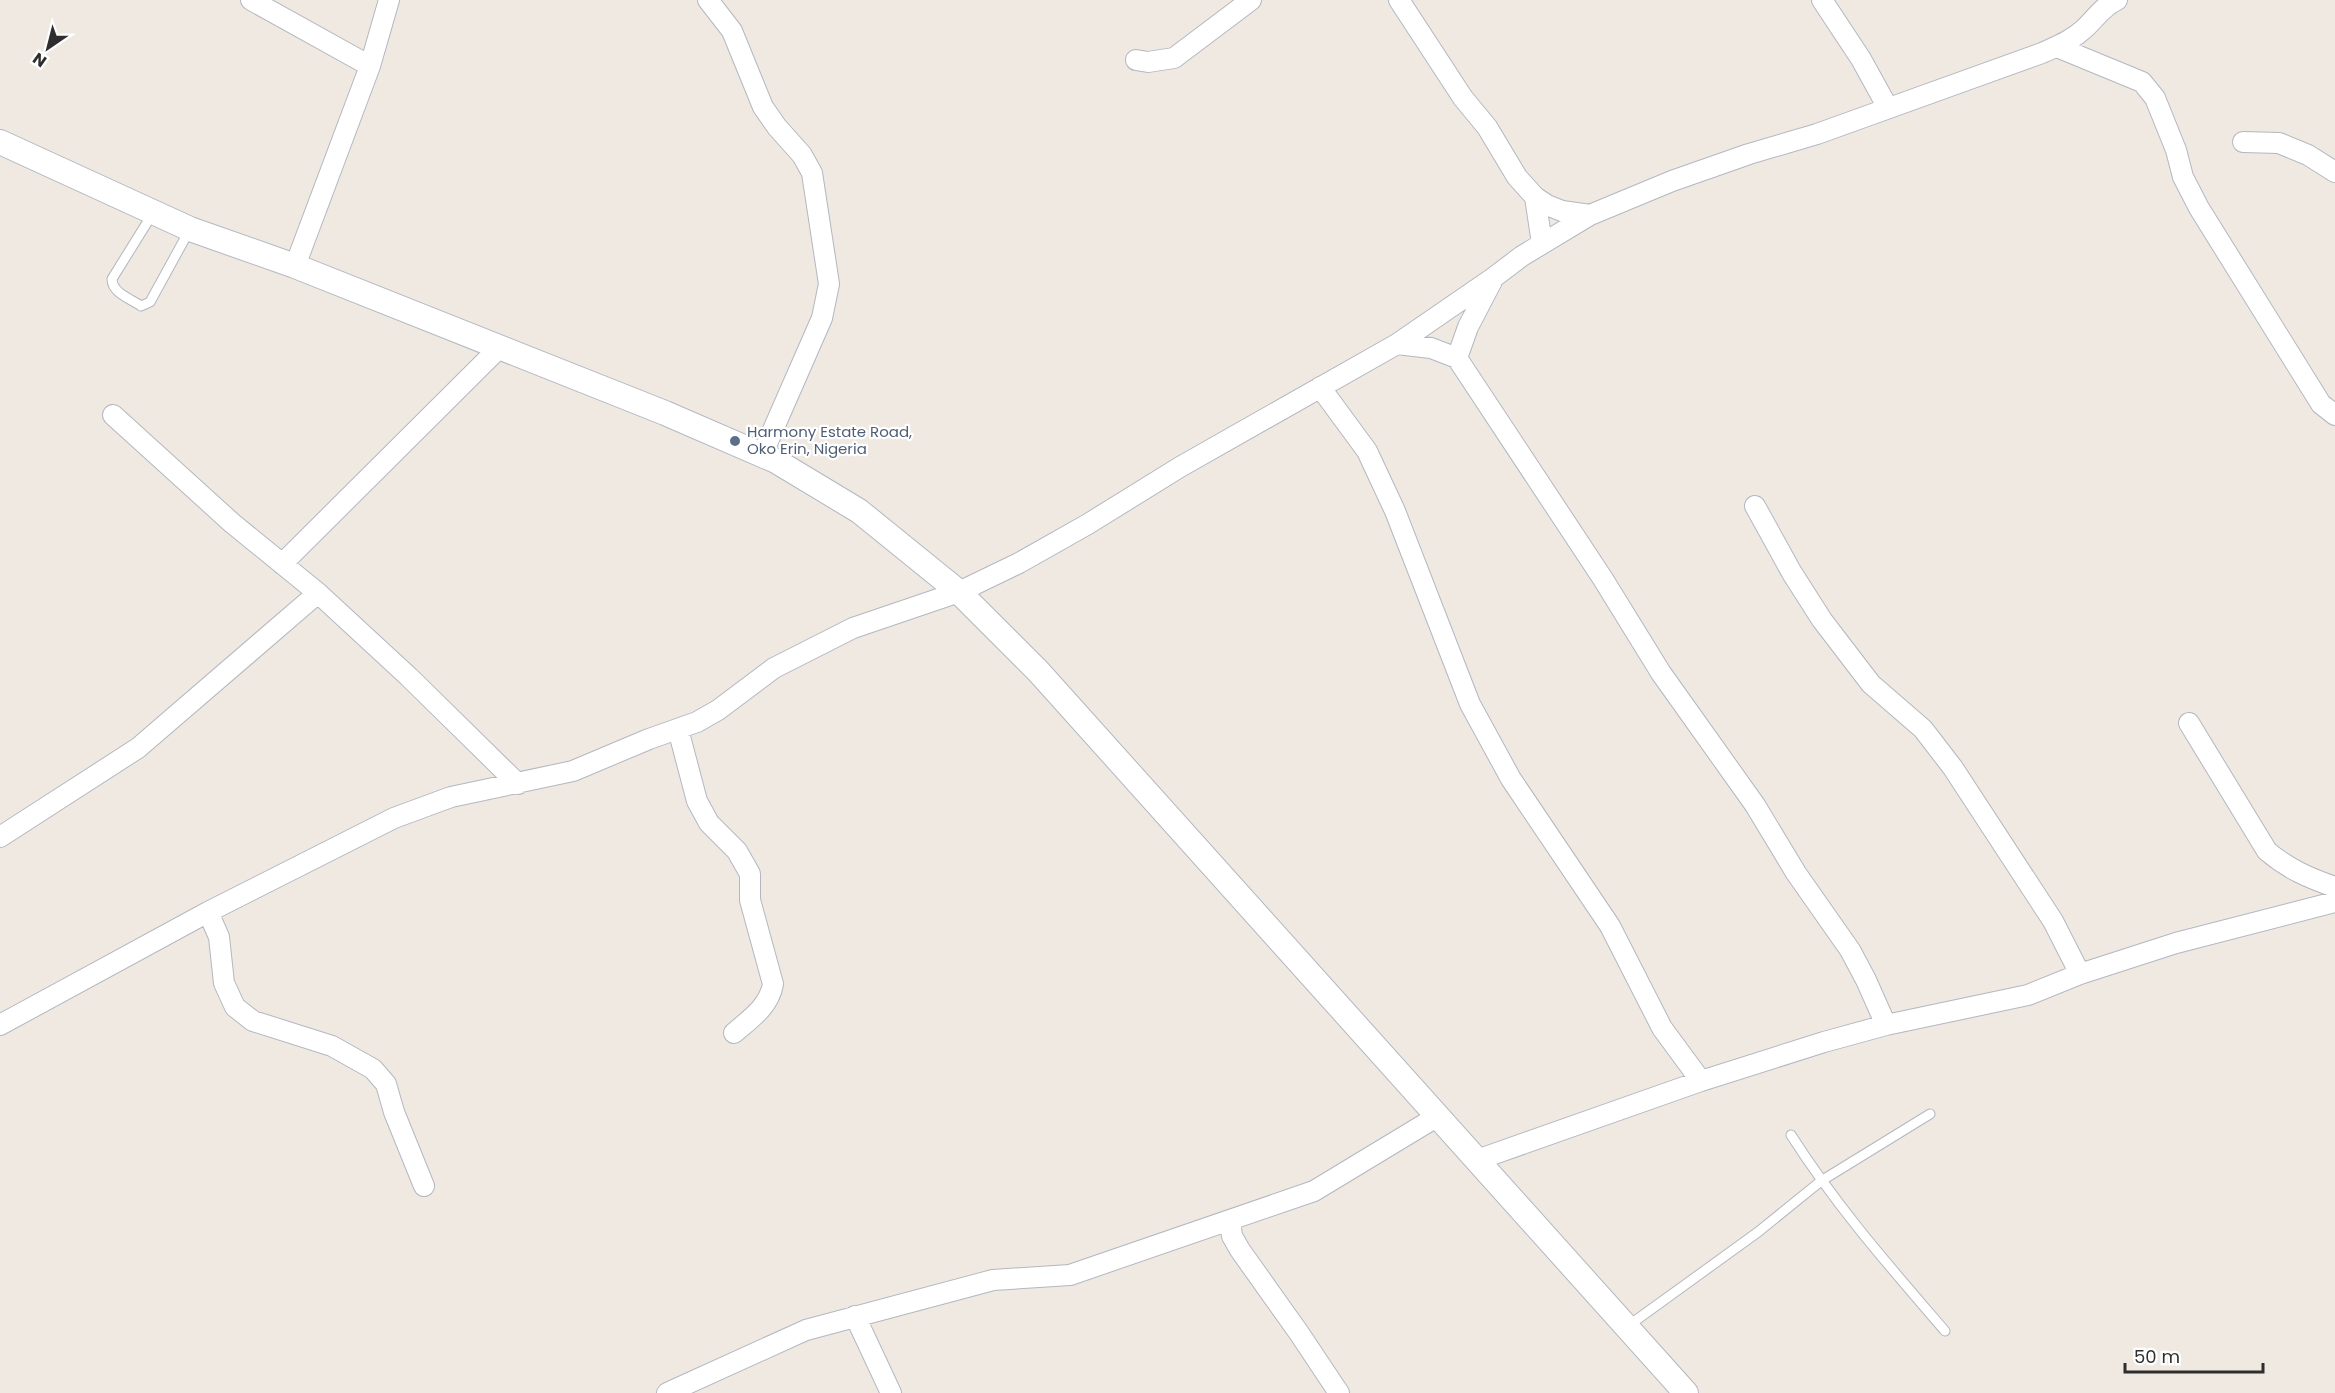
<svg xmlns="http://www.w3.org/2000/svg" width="2335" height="1393" font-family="Poppins,sans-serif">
<rect width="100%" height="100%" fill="#efe9e1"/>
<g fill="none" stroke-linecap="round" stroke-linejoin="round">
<defs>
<path id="service" d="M153,213l-41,66c0,14 19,20 29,27l9,-4 39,-71
M1791,1135c46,72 99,132 154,196
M1628,1326l130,-94 63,-51 109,-67"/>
<path id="minor" d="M251,0l119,66
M708,0l24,31 31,76 14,20 25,28 10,18 17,111 -7,34 -60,137
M1399,0l64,98 24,29 30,50 18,20 12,8 15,6 28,4
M1822,0l39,59 27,49
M2057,47l85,35 13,16 21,52 7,27 16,31 122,196 14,11
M1136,60l12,2 26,-4 77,-58
M2243,142l36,1 29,12 27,17
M1535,197l7,47
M295,266l75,-200 19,-66
M1397,344l34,4 26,10 146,221 58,94 94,132 41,68 54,77 16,30 20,45
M1457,358l11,-31 24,-46
M1320,387l47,64 28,60 75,193 41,75 99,147 52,102 39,53
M113,415l119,108 86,70 91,84 109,107
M1755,506l37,67 30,47 49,64 52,45 30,39 100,153 27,53
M282,564l217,-216
M2189,723l78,128c21,18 42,27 68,36
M678,729l19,72 12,22 28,28 13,23v26l23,84c-4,23 -23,35 -39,49
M0,837l138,-89 180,-155
M208,912l11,25 5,46 11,24 18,14 79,25 41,23 13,15 8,28 30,74
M0,1025l208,-113 186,-94 57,-21 122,-26 76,-32 48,-17 21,-12 56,-42 79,-40 106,-36 60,-29 69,-39 92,-57 217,-123 96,-66 29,-22 68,-41 82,-34 77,-27 68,-20 225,-81c15,-7 29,-12 42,-24 11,-10 19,-23 33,-29
M1477,1160l224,-79 123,-39 62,-17 142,-30 52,-21 96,-31 159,-41
M1230,1220l2,16 8,14 59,83 40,60
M855,1316l36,77
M667,1393l139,-63 187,-50 77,-5 244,-84 124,-75"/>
<path id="tertiary" d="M0,142l190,87 105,37 370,147 111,48 83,50 100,81 79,79 648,722"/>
</defs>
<use href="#service" stroke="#b4b7c1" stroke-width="11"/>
<use href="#minor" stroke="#b4b7c1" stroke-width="22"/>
<use href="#tertiary" stroke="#b4b7c1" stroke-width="26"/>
<use href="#service" stroke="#fff" stroke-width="9"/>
<use href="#minor" stroke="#fff" stroke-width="20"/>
<use href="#tertiary" stroke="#fff" stroke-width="24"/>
</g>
<circle fill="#5c6f8a" stroke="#fff" stroke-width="2" cx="735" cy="441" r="6"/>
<g text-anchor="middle" stroke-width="4.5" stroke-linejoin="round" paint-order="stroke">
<g font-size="15" fill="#4e5e75" stroke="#fff" text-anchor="start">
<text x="747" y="437">Harmony Estate Road,<tspan x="747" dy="17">Oko Erin, Nigeria</tspan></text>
</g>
</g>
<g transform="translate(48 48) rotate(215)" stroke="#ffffff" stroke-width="4.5" paint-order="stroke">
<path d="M0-4.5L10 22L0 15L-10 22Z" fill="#2e2e2e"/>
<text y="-9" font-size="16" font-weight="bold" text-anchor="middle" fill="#2e2e2e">N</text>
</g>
<path d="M2125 1363v9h138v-9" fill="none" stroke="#2e2e2e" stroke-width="3"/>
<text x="2134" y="1363" font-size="18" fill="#2e2e2e" stroke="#ffffff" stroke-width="4.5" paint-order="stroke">50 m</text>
</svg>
